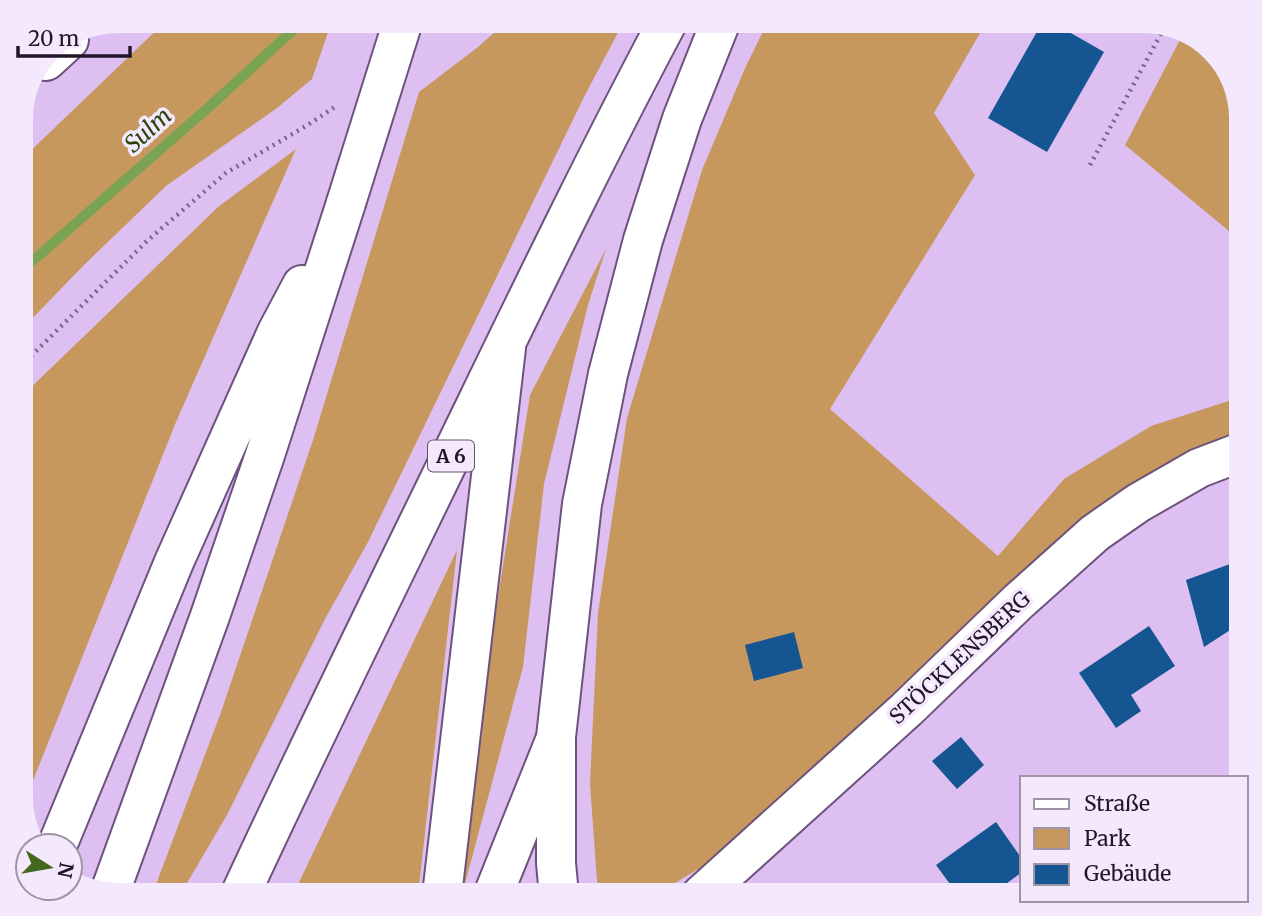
<svg xmlns="http://www.w3.org/2000/svg" width="1262" height="916" font-family="Merriweather,serif">
<rect width="100%" height="100%" fill="#ddc0f1"/>
<path fill="#c7985e" d="M166,21h166l-20,58 -35,29 -111,78 -81,78 -64,66v-170z
M507,21h117l-40,76 -216,445 -43,77 -98,196 -47,80h-28l68,-180 93,-275 106,-348 59,-45z
M768,21h219l-53,92 41,62 -145,234 168,147 66,-77 87,-53 90,-29v47l-344,260 -197,164 -40,24 -1,3h-61l-8,-111 8,-171 29,-195 75,-248 44,-104z
M1183,34l20,7 28,34 10,43v123l-116,-96z
M296,149l-120,273 -154,386 -1,-411 197,-190z
M606,249l-18,56 -44,179 -21,183 -61,228h-3l2,-64 69,-436z
M457,550l-39,345h-125z"/>
<g fill="none" stroke-linecap="round" stroke-linejoin="round">
<path stroke="#7aa354" stroke-width="10" d="M21,271l188,-164 94,-86"/>
</g>
<path fill="#155591" d="M1043,21h7l54,31 -57,100 -59,-34z
M1241,560v63l-37,24 -18,-67z
M1149,626l26,40 -44,29 10,16 -25,17 -37,-55z
M794,632l9,36 -49,13 -9,-36z
M961,737l23,28 -27,24 -25,-28z
M996,822l26,37v13l-31,23h-33l-22,-30z"/>
<g fill="none" stroke-linecap="round" stroke-linejoin="round">
<defs>
<path id="minor" d="M442,895l64,-547
M493,895l63,-157
M701,895l206,-186 112,-108 76,-68 43,-30 61,-35 42,-16"/>
<path id="highway" d="M46,61l23,-21
M57,846l117,-284 103,-230 25,-47
M110,892l100,-276 55,-161 81,-252
M240,895c68,-147 140,-293 211,-439 71,-146 141,-292 217,-435
M559,895l-3,-32v-126l26,-233 26,-130 35,-134 39,-121 39,-98"/>
</defs>
<use href="#minor" stroke="#6d527e" stroke-width="42"/>
<use href="#highway" stroke="#6d527e" stroke-width="42"/>
<path stroke="#786585" stroke-width="4.5" stroke-dasharray="2 5" stroke-linecap="butt" d="M1090,165l74,-137
M21,366l127,-126 78,-67 80,-47 29,-19"/>
<use href="#minor" stroke="#fff" stroke-width="38"/>
<use href="#highway" stroke="#fff" stroke-width="38"/>
<defs>
<path id="highway-bridge" d="M346,203l57,-182"/>
</defs>
<use href="#highway-bridge" stroke="#6d527e" stroke-width="42" stroke-linecap="butt"/>
<use href="#highway-bridge" stroke="#fff" stroke-width="38"/>
</g>
<g text-anchor="middle" stroke-width="7" stroke-linejoin="round" paint-order="stroke">
<rect fill="#f4e8fd" stroke="#605567" stroke-width="2" x="428" y="440.5" width="46" height="31" rx="5"/>
<g font-size="19" font-weight="bold" fill="#201627">
<text x="451" y="463">A 6</text>
</g>
<g font-size="21" fill="#201627" stroke="#f4e8fd">
<text transform="translate(960 658) rotate(-43)" y="7">STÖCKLENSBERG</text>
</g>
<g font-size="23" font-style="italic" fill="#2a440a" stroke="#f4e8fd">
<text transform="translate(148 130) rotate(-42)" y="8">Sulm</text>
</g>
</g>
<path d="M0 0H1262V916H0ZM118 33H1144A85 85 0 0 1 1229 118V798A85 85 0 0 1 1144 883H118A85 85 0 0 1 33 798V118A85 85 0 0 1 118 33Z" fill="#f4e8fd" fill-rule="evenodd"/>
<rect x="1020" y="776" width="228" height="126" fill="#f4e8fd" stroke="#9f94a7" stroke-width="2"/>
<rect x="1034" y="799" width="35" height="10" fill="#ffffff" stroke="#9f94a7" stroke-width="2"/>
<text x="1084" y="811" font-size="21" fill="#201627">Straße</text>
<rect x="1034" y="828" width="35" height="21" fill="#c7985e" stroke="#9f94a7" stroke-width="2"/>
<text x="1084" y="846" font-size="21" fill="#201627">Park</text>
<rect x="1034" y="864" width="35" height="21" fill="#155591" stroke="#9f94a7" stroke-width="2"/>
<text x="1084" y="881" font-size="21" fill="#201627">Gebäude</text>
<g transform="translate(49 867) rotate(101)"><circle r="33" fill="#f4e8fd" stroke="#9f94a7" stroke-width="2"/>
<path d="M0-5L12 26L0 18L-12 26Z" fill="#456820"/>
<text y="-10" font-size="19" font-weight="bold" text-anchor="middle" fill="#201627">N</text>
</g>
<path d="M18 46v10h112v-10" fill="none" stroke="#201627" stroke-width="3.5"/>
<text x="28" y="46" font-size="21" fill="#201627" stroke="#f4e8fd" stroke-width="5" paint-order="stroke">20 m</text>
</svg>
